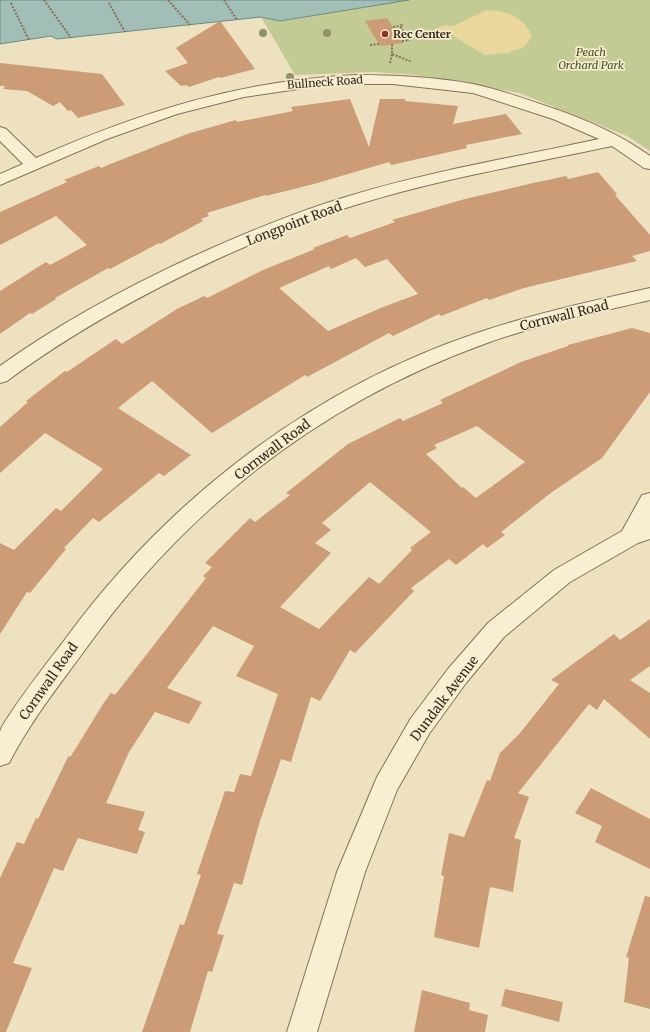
<svg xmlns="http://www.w3.org/2000/svg" width="650" height="1032" font-family="Merriweather,serif">
<rect width="100%" height="100%" fill="#ede1bf"/>
<path fill="#c2cb93" d="M409,0h241v151l-23,-15 -108,-43 -104,-18 -42,-3 -78,3 -34,-58 19,4z"/>
<path fill="#e9d79b" d="M487,10c20,1 36,6 45,26l-8,11 -17,6 -22,2 -35,-21 -11,-3v-4l6,-2 8,1z"/>
<path fill="#a2bfb7" stroke="#698c85" d="M0,0h409l-129,21 -19,-4 -204,22 -6,-3 -51,8z"/>
<path fill="#cb9c75" fill-rule="evenodd" d="M387,18l16,25 -23,3 -15,-25z
M220,21l35,48 -35,9 -1,-1 -30,10 -3,-2 -5,1 -16,-15 23,-8 -12,-15z
M0,63l102,11 23,31 -47,13 -7,-8 -3,1 -8,-9 -7,4 -26,-15 -24,-2 2,-3h-5z
M350,99l19,48 11,-48h25v2l53,5 -5,18 53,-10 16,20 -56,11 1,3 -76,17 -2,-3 -75,22 -48,12 -1,-1 -58,18 2,3 -8,3 2,2 -43,23 -1,-1 -49,26 -2,-1 -53,30 1,1 -24,15 -2,-1 -30,21v-43l46,-29 4,3 37,-20 -31,-29 -56,29v-33l67,-30 -3,-2 35,-14 2,2 12,-5 74,-29 49,-14 1,2 56,-11 -2,-4z
M598,172l19,22 -2,1 35,40v16l-18,5 5,5 -113,27 -35,12 -2,-2 -46,18 -2,-2 -46,22 -4,-3 -82,44 -2,-2 -93,58 -60,-52 -34,27 73,47 -27,21 -5,-3 -60,49 -6,-4 -29,30 2,1 -36,44 -3,-1 -27,42v-91l14,7 42,-42 5,3 42,-42 -58,-36 -45,40v-46l28,-25 -2,-1 39,-30 2,1 49,-33 6,5 55,-35 27,-13 3,2 56,-28 52,-21 -2,-1 34,-13 3,3 45,-16 -3,-2 73,-21 68,-16 33,-7 2,3zM356,258l9,9 22,-8 31,35 -35,13 -55,24 -49,-43 50,-22 2,3z
M632,328l18,5v59l-48,66 -50,34 -51,40 4,3 -18,13 -4,-4 -27,21 -7,-6 -38,29 3,3 -59,62 -5,-3 -30,51 -9,-4 -20,65 -10,-3 -21,62 -18,64 -8,-2 -17,51 7,1 -12,37 -4,-1 -18,61h-48l38,-108 4,1 17,-50 -4,-1 28,-83 9,1 6,-18 11,2 27,-82 -42,-18 18,-30 -41,-20 -46,62 35,14 -13,22 -34,-12 -26,40 -23,51 39,9 -7,18 7,2 -8,22 -59,-16 -15,33 -9,-3 -41,95 19,5 -26,64h-6v-154l17,-36 7,2 12,-26 2,1 30,-62 3,-1 32,-52 8,-11 4,2 91,-117 -3,-2 9,-9 -7,-4 45,-45 5,4 35,-27 -4,-2 62,-49 52,-26 3,3 40,-18 -3,-3 81,-38 47,-16v-1zM477,426l48,36 -49,36 -13,-11 -1,1 -36,-34 11,-6 -3,-3zM370,482l61,50 -21,16 2,2 -33,34 -10,-7 -50,52 -39,-22 51,-54 -16,-10 16,-13 -9,-7z
M650,619v47l-20,14 20,13v46l-46,-40 -7,11 -8,-6 -71,89 11,4 -15,41 7,2 -8,52 -23,-5 -11,61 -45,-11 10,-61 -3,-1 8,-42 15,4 23,-57 3,1 10,-28 20,-20 39,-49 -8,-4 63,-46 6,6z
M591,788l59,31v50l-55,-27 7,-16 -27,-13z
M645,896l5,1v112l-26,-7 5,-44 -3,-1z
M505,989l58,13 -4,20 -58,-16z
M422,990l48,13 -1,7 19,5 -3,17h-71z"/>
<g fill="none" stroke-linecap="round" stroke-linejoin="round">
<defs>
<path id="minor" d="M355,75c40,0 80,2 118,9 28,6 55,16 82,25 34,12 66,26 95,47v13l-6,-1 -32,-22c-84,18 -168,32 -250,57 -48,14 -93,33 -138,53 -76,35 -150,75 -217,125l-7,2v-17c60,-43 125,-78 192,-109 51,-23 103,-45 157,-61 82,-25 167,-39 250,-57l-46,-20 -80,-26 -80,-9h-38l-37,2 -74,11 -67,17 -70,25 -107,46v-11l23,-10 -23,-23v-14l6,2 30,29c107,-47 202,-77 319,-83z
M650,288v12c-55,13 -110,24 -163,43 -167,60 -302,166 -405,311 -26,35 -53,70 -73,109l-9,3c0,-10 0,-23 0,-34 1,-6 7,-13 10,-18 17,-26 37,-51 56,-76 103,-140 245,-249 411,-305 56,-19 115,-32 173,-45z
M650,493v46l-12,4 -68,39 -66,55 -38,46 -37,51 -32,56 -32,82 -48,160h-30l50,-160 40,-95 34,-59 37,-49 40,-46 66,-53 68,-39 20,-36z"/>
</defs>
<use href="#minor" stroke="#857157" stroke-width="2"/>
<path stroke="#857157" stroke-width="2" stroke-dasharray="2 1.5" stroke-linecap="butt" d="M44,0l27,38
M168,0l22,25
M224,0l13,20
M11,3l18,37
M109,3l16,29
M393,27l7,-1
M402,41l7,-1 -9,-14 3,-2
M392,44v10l20,8
M370,45l9,-1
M390,63l2,-9"/>
<use href="#minor" fill="#f8eed1" fill-rule="evenodd"/>
</g>
<g fill="#909269">
<circle cx="263" cy="33" r="4"/>
<circle cx="327" cy="33" r="4"/>
<circle cx="290" cy="77" r="4"/>
</g>
<circle fill="#932b28" stroke="#f5ebce" stroke-width="1.5" cx="385" cy="34" r="4"/>
<g text-anchor="middle" stroke-width="3.5" stroke-linejoin="round" paint-order="stroke">
<g font-size="11" font-weight="bold" fill="#35291c" stroke="#f5ebce" text-anchor="start">
<text x="393" y="38">Rec Center</text>
</g>
<g font-size="11" font-style="italic" fill="#445123" stroke="#f5ebce">
<text x="591" y="56">Peach<tspan x="591" dy="13">Orchard Park</tspan></text>
</g>
<g font-size="11" fill="#35291c" stroke="#f5ebce">
<text transform="translate(325 82) rotate(-4)" y="4">Bullneck Road</text>
</g>
<g font-size="13" fill="#35291c" stroke="#f5ebce">
<text transform="translate(294 223) rotate(-21)" y="5">Longpoint Road</text>
<text transform="translate(564 315) rotate(-14)" y="5">Cornwall Road</text>
<text transform="translate(272 449) rotate(-37)" y="5">Cornwall Road</text>
<text transform="translate(48 681) rotate(-55)" y="5">Cornwall Road</text>
<text transform="translate(444 698) rotate(-53)" y="5">Dundalk Avenue</text>
</g>
</g>
</svg>
